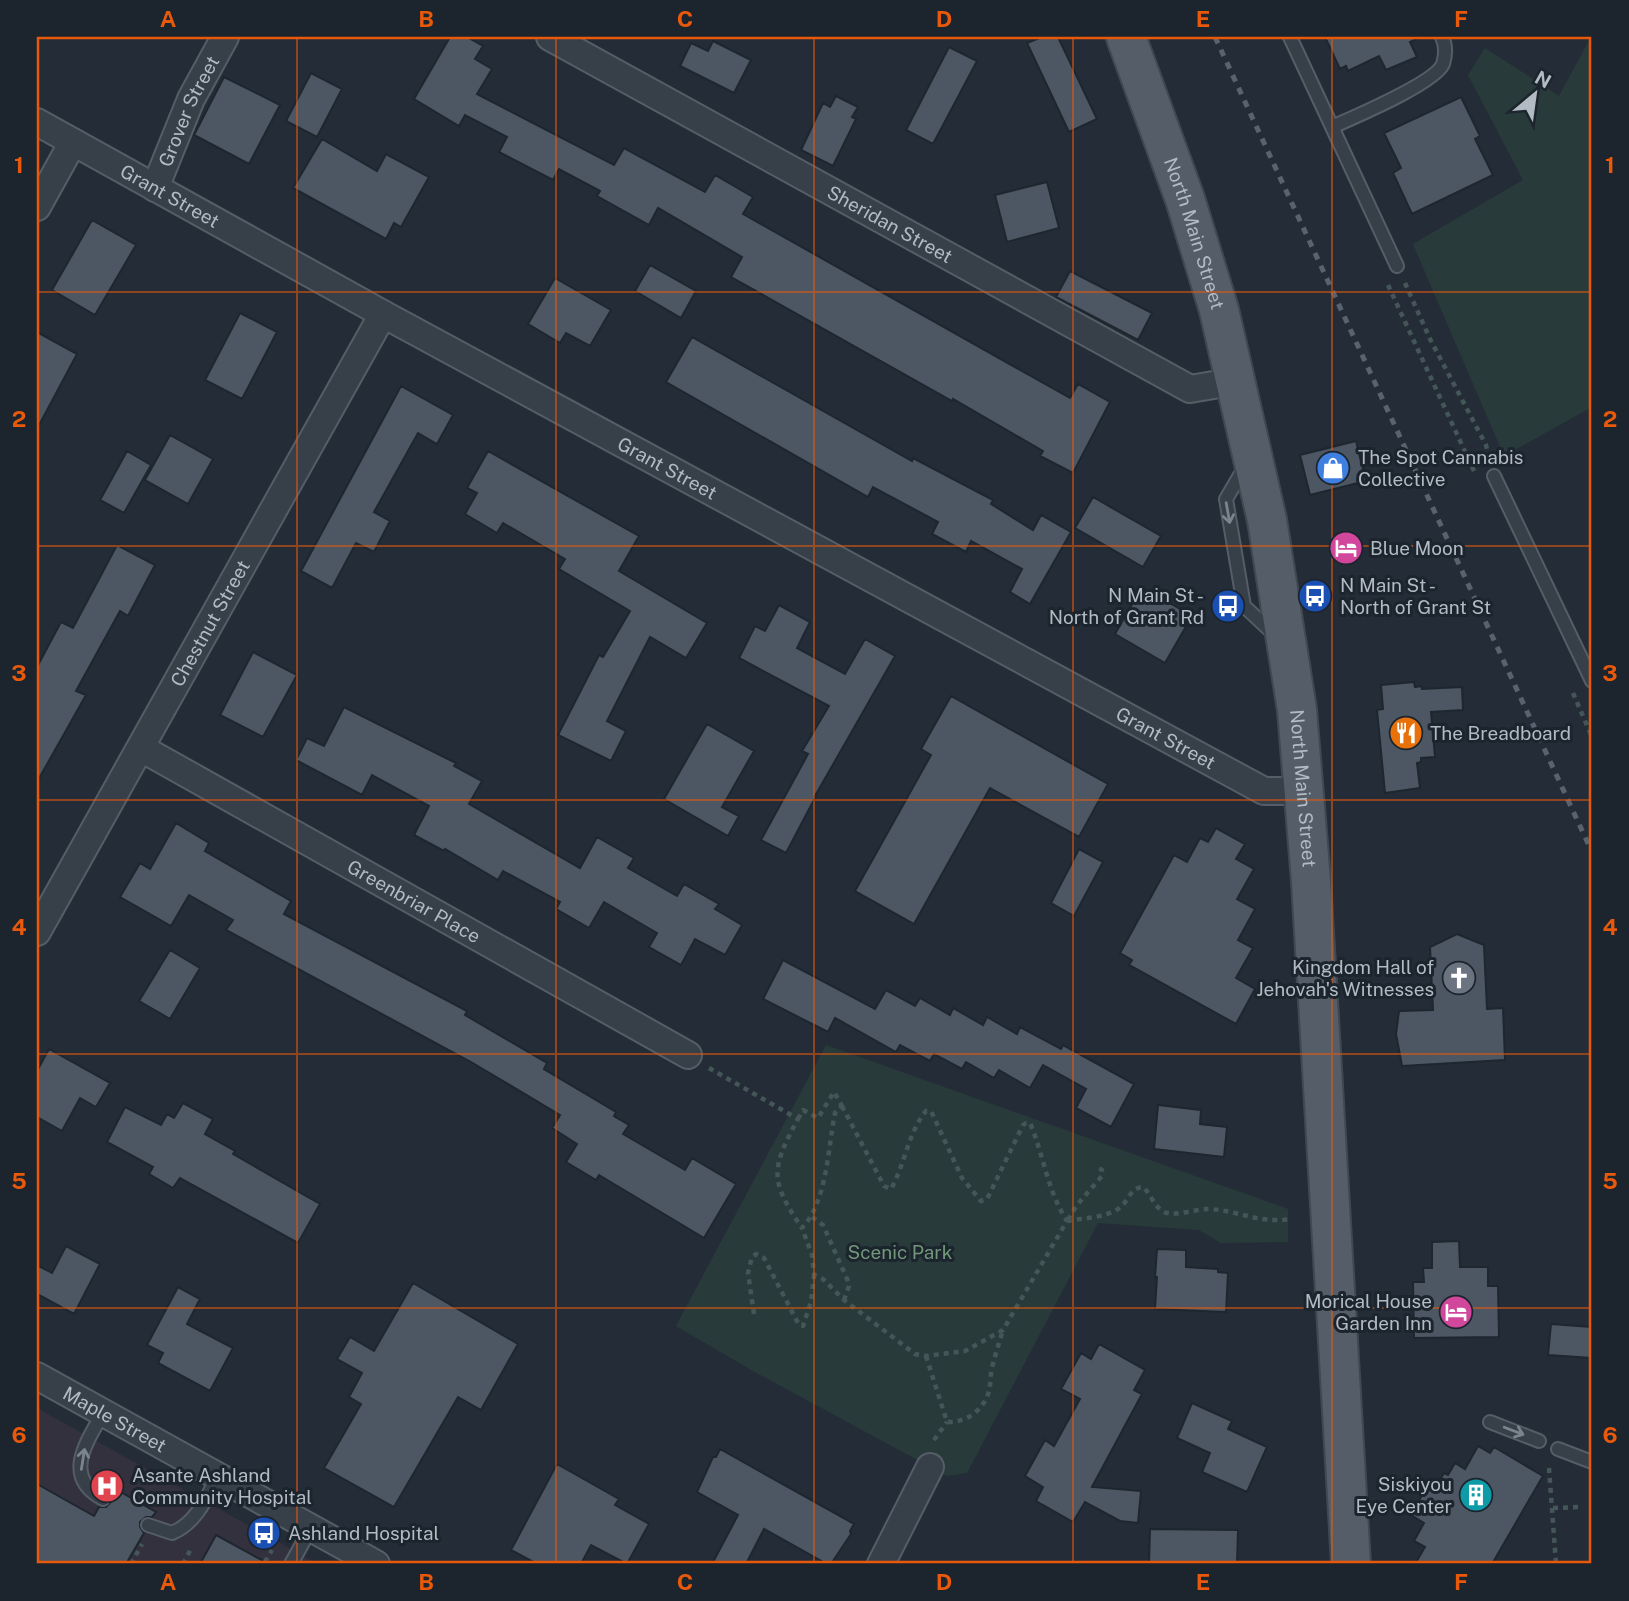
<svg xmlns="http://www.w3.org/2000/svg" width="1629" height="1601" font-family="'Public Sans',sans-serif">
<rect width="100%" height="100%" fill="#242d37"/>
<path fill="#32313d" d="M37,1408l281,156h-281z"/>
<path fill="#283b3a" d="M1591,37l1,370 -88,49 -91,-212 110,-64 -55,-105 17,-27 74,48z
M826,1045l462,164v33l-67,1 -22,-13 -101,-7 -131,250 -20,3 -194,-105 -77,-45z"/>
<path fill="#4c5763" stroke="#1e262f" stroke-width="2" d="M450,37h17l16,9 -8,13 17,10 -15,25 137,71 10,-17 81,44 10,-17 38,22 -10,17 327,184 8,-14 32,18 -37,71 -33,-17 3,-5 -90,-52 -1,2 -221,-124 11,-20 -84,-49 -9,17 -52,-29 3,-5 -41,-22 -6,11 -54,-28 8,-15 -42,-22 -6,11 -45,-27z
M1042,37h16l39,82 -28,13 -42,-89z
M1325,37h96l-11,5 7,15 -31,13 -7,-14 -31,15 -2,-5 -6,3z
M713,41l38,19 -17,33 -54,-27 11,-23 17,8z
M949,47l28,14 -44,83 -27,-14z
M311,73l31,16 -25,48 -31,-16z
M224,77l56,28 -31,59 -55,-29z
M836,96l22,11 -6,10 4,2 -23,47 -32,-16 22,-47 7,4z
M1461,97l19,39 -5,3 18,36 -81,39 -19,-41 8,-5 -17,-35z
M322,139l55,32 9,-17 43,23 -28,50 -7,-4 -8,16 -93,-51z
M1047,182l12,46 -52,14 -12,-47z
M92,220l44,25 -41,70 -43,-25z
M650,265l46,26 -15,27 -46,-27z
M1070,271l82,42 -14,27 -82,-43z
M555,278l56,32 -21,36 -24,-13 -6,10 -32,-19z
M240,313l37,19 -35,67 -37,-19z
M37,332l40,22 -40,75z
M692,337l220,124 1,-3 80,42 -2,4 42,26 8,-15 30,17 -41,72 -20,-12 12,-23 -51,-28 -5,11 -34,-18 6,-12 -65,-35 -5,10 -202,-115z
M401,386l52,29 -16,29 -19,-11 -44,79 16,9 -16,31 -18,-9 -24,45 -31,-17z
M170,435l43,24 -25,45 -43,-24z
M1356,441l10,40 -56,14 -10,-40z
M127,451l24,14 -27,48 -24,-13z
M488,451l151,85 -20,35 88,52 -21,35 -36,-21 -43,84 19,10 -15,30 -53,-26 41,-80 4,2 27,-46 -71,-42 6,-10 -62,-36 -6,10 -32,-19 12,-21 -10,-5z
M1093,497l68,39 -18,31 -68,-39z
M117,545l38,20 -27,51 -8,-5 -44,80 10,4 -49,87v-115l24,-45 12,6z
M1142,587l50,29 -27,47 -50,-29z
M779,605l31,17 -13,26 48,26 20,-35 30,17 -80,140h1l-30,57 -25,-13 47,-86 -6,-3 27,-45 -90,-48 16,-32 10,5z
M253,652l44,23 -34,62 -43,-22z
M1414,682l1,5 6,-1 1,3 40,-2 1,23 -32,2 4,45 -14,1v4l-4,1 3,25 -35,5 -8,-83 6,-1 -2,-24z
M951,696l157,88 -29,53 -89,-49 -76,136 -59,-33 76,-136 -10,-6z
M344,707l112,56 -2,3 28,15 -13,23 111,64 17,-31 37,21 -6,10 49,28 7,-12 35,20 -4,5 27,16 -17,30 -30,-16 -14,26 -32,-18 8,-14 -53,-31 -15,26 -33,-19 4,-7 -57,-31 -5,9 -53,-31 -1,2 -30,-16 15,-29 -57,-31 -10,20 -66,-35 11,-22 17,8z
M707,724l47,27 -32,56 17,9 -11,20 -64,-37z
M176,823l33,20 -4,8 86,50 -7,13 183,97 -2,4 82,48 -3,6 72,43 -2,4 15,9 -6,9 62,36 7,-12 44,26 -32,54 -105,-63 -3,5 -30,-18 11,-18 -25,-16 8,-13 -89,-53 -245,-132 7,-10 -44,-25 -18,31 -51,-29 20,-34 10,6z
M1216,828l29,16 -9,15 18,10 -17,30 18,10 -17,31 15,8 -17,30 19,11 -19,35 -107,-59 3,-5 -12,-7 54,-98 13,7 13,-24 8,4z
M1079,849l24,13 -29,54 -23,-13z
M1457,934l27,11 3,64 16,-1 2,52 -103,6 -6,-32 3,-23 34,-1 -3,-63z
M170,950l30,18 -30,51 -31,-18z
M783,960l92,49 11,-19 29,16 5,-8 30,17 3,-7 30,17 4,-8 30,17 3,-7 41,22 2,-4 71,39 -23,43 -35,-19 10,-19 -43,-24 -13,23 -31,-18 -5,8 -28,-16 -4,7 -28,-15 -4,7 -30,-16 -4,7 -61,-34 -7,14 -65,-33z
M49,1049l61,34 -14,24 -16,-9 -18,33 -25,-14v-46z
M183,1103l30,16 -8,15 30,17 -2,3 87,50 -22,39 -118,-65 -7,10 -24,-14 4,-7 -46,-25 18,-35 36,18 6,-11 7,4z
M1158,1105l43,5 -1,14 27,3 -3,30 -70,-8z
M1459,1241l1,26h28v19h10l1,51 -85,1 -1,-56h11l-1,-14h9v-26z
M66,1246l34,18 -26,50 -37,-20v-29l15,8z
M1157,1249l29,1v17l32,2v3l10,1 -2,39 -71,-3 2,-32h-2z
M413,1283l105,61 -37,66 -23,-13 -64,110 -70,-39 37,-64 -12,-7 13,-24 -25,-14 13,-22 24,14z
M178,1287l22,12 -13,25 46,24 -23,43 -52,-28 5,-10 -16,-8z
M1551,1324l41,3v31l-44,-3z
M1099,1344l46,26 -11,20 8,4 -50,93 49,4 -3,32 -18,-2 -35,-19 -12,20 -37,-21 7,-14 -18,-11 20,-36 9,6 26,-47 -19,-10 20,-36 10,6z
M1192,1403l40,18 -4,8 39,18 -20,45 -45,-20 8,-19 -33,-15z
M1478,1446l12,7 4,-6 49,29 -51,88h-77l10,-17 -11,-6 10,-18 -13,-8 16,-29 7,4 10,-17 4,2 7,-12 10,6z
M720,1449l134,75 -4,7 1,3 -20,30h-4l-63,-35 -18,35h-34l26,-49 -41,-23 16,-35h3z
M557,1464l62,35 -4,6 34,19 -22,40 -36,-19 -10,19h-44l-26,-14z
M37,1484l57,32 5,-9h7l4,-4 1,-7 -4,-5 3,-5 46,26 -4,5h-6l-6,5v5l4,6 -18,31h-89z
M1150,1529l88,1 -1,34 -88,-1z
M216,1535l53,29h-69z"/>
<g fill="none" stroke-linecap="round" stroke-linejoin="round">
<defs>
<path id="service" d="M1290,37l107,229
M1332,127c22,-10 103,-44 111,-63 3,-10 3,-19 -1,-27
M1246,465l-20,34 18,107 32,30
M1494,476l98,205
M1490,1422l49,19
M1558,1449l34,13
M103,1499c-41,-22 -17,-56 0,-86
M148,1525l24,8c24,-10 34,-34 46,-57
M291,1564l20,-36"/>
<g id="minor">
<path id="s1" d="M550,37l640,352 47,-8"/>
<path id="s2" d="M37,122l346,192 881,477h41"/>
<path id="s3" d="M155,188l36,-89 34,-62"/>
<path d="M37,207l36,-65"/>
<path id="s4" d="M141,748l547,307"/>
<path id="s5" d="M37,932l346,-618"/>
<path id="s6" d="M37,1376l339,188"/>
<path d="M881,1564l49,-97"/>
</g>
<g id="primary">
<path id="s7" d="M1126,37l59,162 34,111 48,210 30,190 14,171 40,683"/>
</g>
</defs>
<use href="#service" stroke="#555d66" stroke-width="16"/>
<use href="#minor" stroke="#555d66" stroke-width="30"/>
<use href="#primary" stroke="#404851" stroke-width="42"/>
<path stroke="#455658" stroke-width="4.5" stroke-dasharray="5 5" stroke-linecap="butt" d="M1405,283l25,56 56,106 3,13
M1388,285l86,186
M1573,693l19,44
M709,1068l89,51c-27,50 -29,61 4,109
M842,1106l42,80 7,3c14,-25 17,-56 35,-78h5l31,67 19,23 6,-2 36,-74 3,-2h4c14,33 17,67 37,98l-64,109 -38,21 -39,5 -11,-2 -71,-54 -21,-21 -9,-4 -2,-20 -10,-27c25,-26 26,-80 33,-115l3,-5z
M798,1119l5,-9 15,8 16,-26 8,14
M812,1217l11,8 25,56 1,5 -5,14
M1068,1220l9,-15 25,-29v-6l-6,-3
M1067,1221c16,-3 37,-3 51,-12 11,-7 11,-21 25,-22 8,7 11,20 21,25 11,5 31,-3 43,-3 33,1 49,15 85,10
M754,1314l-6,-41 4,-16 4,-3 8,4 35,67 4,1 8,-24 3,-27
M926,1356l21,66c19,1 37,-12 42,-31 2,-7 1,-15 3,-23 3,-13 7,-25 11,-38
M934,1440l13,-18
M1549,1468l7,96
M149,1493l-4,7 7,4
M1553,1508l27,-1
M265,1562l7,-12
M131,1564l11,-20
M183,1564l9,-17"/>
<use href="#service" stroke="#373f48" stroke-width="12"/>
<use href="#minor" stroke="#373f48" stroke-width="26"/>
<use href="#primary" stroke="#555e68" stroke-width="38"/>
<path stroke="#59636f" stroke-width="5" stroke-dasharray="7 7" stroke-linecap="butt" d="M1215,37l377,815"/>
</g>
<defs><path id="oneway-shaft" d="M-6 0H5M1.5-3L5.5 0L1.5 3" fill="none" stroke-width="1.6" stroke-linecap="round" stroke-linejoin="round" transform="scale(1.75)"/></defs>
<g stroke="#7b838c">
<use href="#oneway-shaft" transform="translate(1228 513) rotate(80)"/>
<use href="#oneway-shaft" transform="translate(1514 1431) rotate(21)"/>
<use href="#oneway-shaft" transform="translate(83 1459) rotate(-81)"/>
</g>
<path fill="none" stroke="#e8590c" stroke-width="2" stroke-opacity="0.55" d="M297,37v1527M556,37v1527M814,37v1527M1073,37v1527M1332,37v1527M37,292h1555M37,546h1555M37,800h1555M37,1054h1555M37,1308h1555"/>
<defs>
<symbol id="shop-disc" viewBox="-11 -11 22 22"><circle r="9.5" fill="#3f7fe0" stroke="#1c242d"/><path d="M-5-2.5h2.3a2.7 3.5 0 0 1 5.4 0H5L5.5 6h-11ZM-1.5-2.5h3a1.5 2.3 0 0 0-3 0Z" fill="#fff"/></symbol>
<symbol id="hotel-disc" viewBox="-11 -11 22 22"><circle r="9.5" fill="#d1479c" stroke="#1c242d"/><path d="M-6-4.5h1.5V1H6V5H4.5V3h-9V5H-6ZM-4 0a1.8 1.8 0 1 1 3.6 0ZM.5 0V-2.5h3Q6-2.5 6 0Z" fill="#fff"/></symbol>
<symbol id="bus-disc" viewBox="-11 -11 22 22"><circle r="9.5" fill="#1a4fb4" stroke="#1c242d"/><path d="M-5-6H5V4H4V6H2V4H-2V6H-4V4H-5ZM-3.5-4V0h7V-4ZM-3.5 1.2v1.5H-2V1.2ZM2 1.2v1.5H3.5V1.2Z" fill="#fff"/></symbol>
<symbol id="restaurant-disc" viewBox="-11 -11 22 22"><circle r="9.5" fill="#e8710a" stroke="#1c242d"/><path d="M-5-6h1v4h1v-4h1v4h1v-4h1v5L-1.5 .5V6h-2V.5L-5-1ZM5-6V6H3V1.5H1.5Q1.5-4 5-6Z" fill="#fff"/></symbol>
<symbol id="church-disc" viewBox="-11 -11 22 22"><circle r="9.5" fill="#6b7280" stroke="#1c242d"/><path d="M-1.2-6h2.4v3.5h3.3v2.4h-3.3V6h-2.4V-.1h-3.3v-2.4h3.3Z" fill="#fff"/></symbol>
<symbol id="hospital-disc" viewBox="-11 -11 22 22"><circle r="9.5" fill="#e0444e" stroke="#1c242d"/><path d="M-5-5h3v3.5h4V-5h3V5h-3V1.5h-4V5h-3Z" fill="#fff"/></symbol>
<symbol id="building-disc" viewBox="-11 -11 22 22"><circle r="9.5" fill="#0f9aa8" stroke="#1c242d"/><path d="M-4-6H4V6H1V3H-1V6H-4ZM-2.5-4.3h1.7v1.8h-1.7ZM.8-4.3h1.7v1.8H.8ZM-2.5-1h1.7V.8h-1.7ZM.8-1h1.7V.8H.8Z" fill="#fff"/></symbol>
</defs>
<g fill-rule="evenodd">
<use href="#shop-disc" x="1314" y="449" width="38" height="38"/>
<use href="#hotel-disc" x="1327" y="529" width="38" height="38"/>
<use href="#bus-disc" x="1296" y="577" width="38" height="38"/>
<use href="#bus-disc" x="1209" y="587" width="38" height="38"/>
<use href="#restaurant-disc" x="1387" y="714" width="38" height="38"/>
<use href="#church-disc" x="1440" y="959" width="38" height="38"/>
<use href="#hotel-disc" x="1437" y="1293" width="38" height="38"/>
<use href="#hospital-disc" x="88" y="1467" width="38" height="38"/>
<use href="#building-disc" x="1457" y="1476" width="38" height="38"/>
<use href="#bus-disc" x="245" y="1514" width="38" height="38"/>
</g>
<g text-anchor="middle" stroke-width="6" stroke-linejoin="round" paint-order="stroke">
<g font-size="19" fill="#b2bac4" stroke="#1c242d">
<text dy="7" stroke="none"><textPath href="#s3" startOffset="84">Grover Street</textPath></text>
<text dy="7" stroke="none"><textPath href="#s2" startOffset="152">Grant Street</textPath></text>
<text dy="7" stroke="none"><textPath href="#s1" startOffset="388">Sheridan Street</textPath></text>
<text dy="7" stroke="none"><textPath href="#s7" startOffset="208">North Main Street</textPath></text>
<text dy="7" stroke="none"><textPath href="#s2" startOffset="719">Grant Street</textPath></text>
<text dy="7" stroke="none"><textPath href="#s5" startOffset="354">Chestnut Street</textPath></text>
<text dy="7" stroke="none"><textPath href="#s2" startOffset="1286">Grant Street</textPath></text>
<text dy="7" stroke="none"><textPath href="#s7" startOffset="775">North Main Street</textPath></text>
<text dy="7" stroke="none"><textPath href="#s4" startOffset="313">Greenbriar Place</textPath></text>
<text dy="7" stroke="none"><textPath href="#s6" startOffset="89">Maple Street</textPath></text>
</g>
<g font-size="19" fill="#b2bac4" stroke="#1c242d" text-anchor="start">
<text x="1358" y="464">The Spot Cannabis<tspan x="1358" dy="22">Collective</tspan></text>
<text x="1370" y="555">Blue Moon</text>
<text x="1340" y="592">N Main St -<tspan x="1340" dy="22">North of Grant St</tspan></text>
<text x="1204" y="602" text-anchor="end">N Main St -<tspan x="1204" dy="22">North of Grant Rd</tspan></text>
<text x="1430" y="740">The Breadboard</text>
<text x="1434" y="974" text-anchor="end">Kingdom Hall of<tspan x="1434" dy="22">Jehovah's Witnesses</tspan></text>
<text x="1432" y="1308" text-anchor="end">Morical House<tspan x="1432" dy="22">Garden Inn</tspan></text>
<text x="132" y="1482">Asante Ashland<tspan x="132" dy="22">Community Hospital</tspan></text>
<text x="1452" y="1491" text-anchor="end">Siskiyou<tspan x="1452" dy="22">Eye Center</tspan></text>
<text x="288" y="1540">Ashland Hospital</text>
</g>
<g font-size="19" fill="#72977a" stroke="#1c242d">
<text x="900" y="1259">Scenic Park</text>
</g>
</g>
<rect width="1629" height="1601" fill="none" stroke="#1c242d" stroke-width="77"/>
<g transform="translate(1535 94) rotate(29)" stroke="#1c242d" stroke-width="5" paint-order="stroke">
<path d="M0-5L12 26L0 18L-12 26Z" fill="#b2bac4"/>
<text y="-10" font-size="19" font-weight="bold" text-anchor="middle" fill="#b2bac4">N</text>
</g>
<rect x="38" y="38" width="1552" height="1524" fill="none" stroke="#e8590c" stroke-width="2.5"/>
<g font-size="23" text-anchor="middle" font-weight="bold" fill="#e8590c">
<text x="168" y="27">A</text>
<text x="426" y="27">B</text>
<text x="685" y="27">C</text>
<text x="944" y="27">D</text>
<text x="1203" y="27">E</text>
<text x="1461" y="27">F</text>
<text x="19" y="173">1</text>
<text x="1610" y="173">1</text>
<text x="19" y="427">2</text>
<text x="1610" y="427">2</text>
<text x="19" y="681">3</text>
<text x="1610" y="681">3</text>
<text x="19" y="935">4</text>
<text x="1610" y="935">4</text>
<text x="19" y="1189">5</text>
<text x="1610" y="1189">5</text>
<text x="19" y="1443">6</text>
<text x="1610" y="1443">6</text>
<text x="168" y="1590">A</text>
<text x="426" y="1590">B</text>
<text x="685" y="1590">C</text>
<text x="944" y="1590">D</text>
<text x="1203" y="1590">E</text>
<text x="1461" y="1590">F</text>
</g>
</svg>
